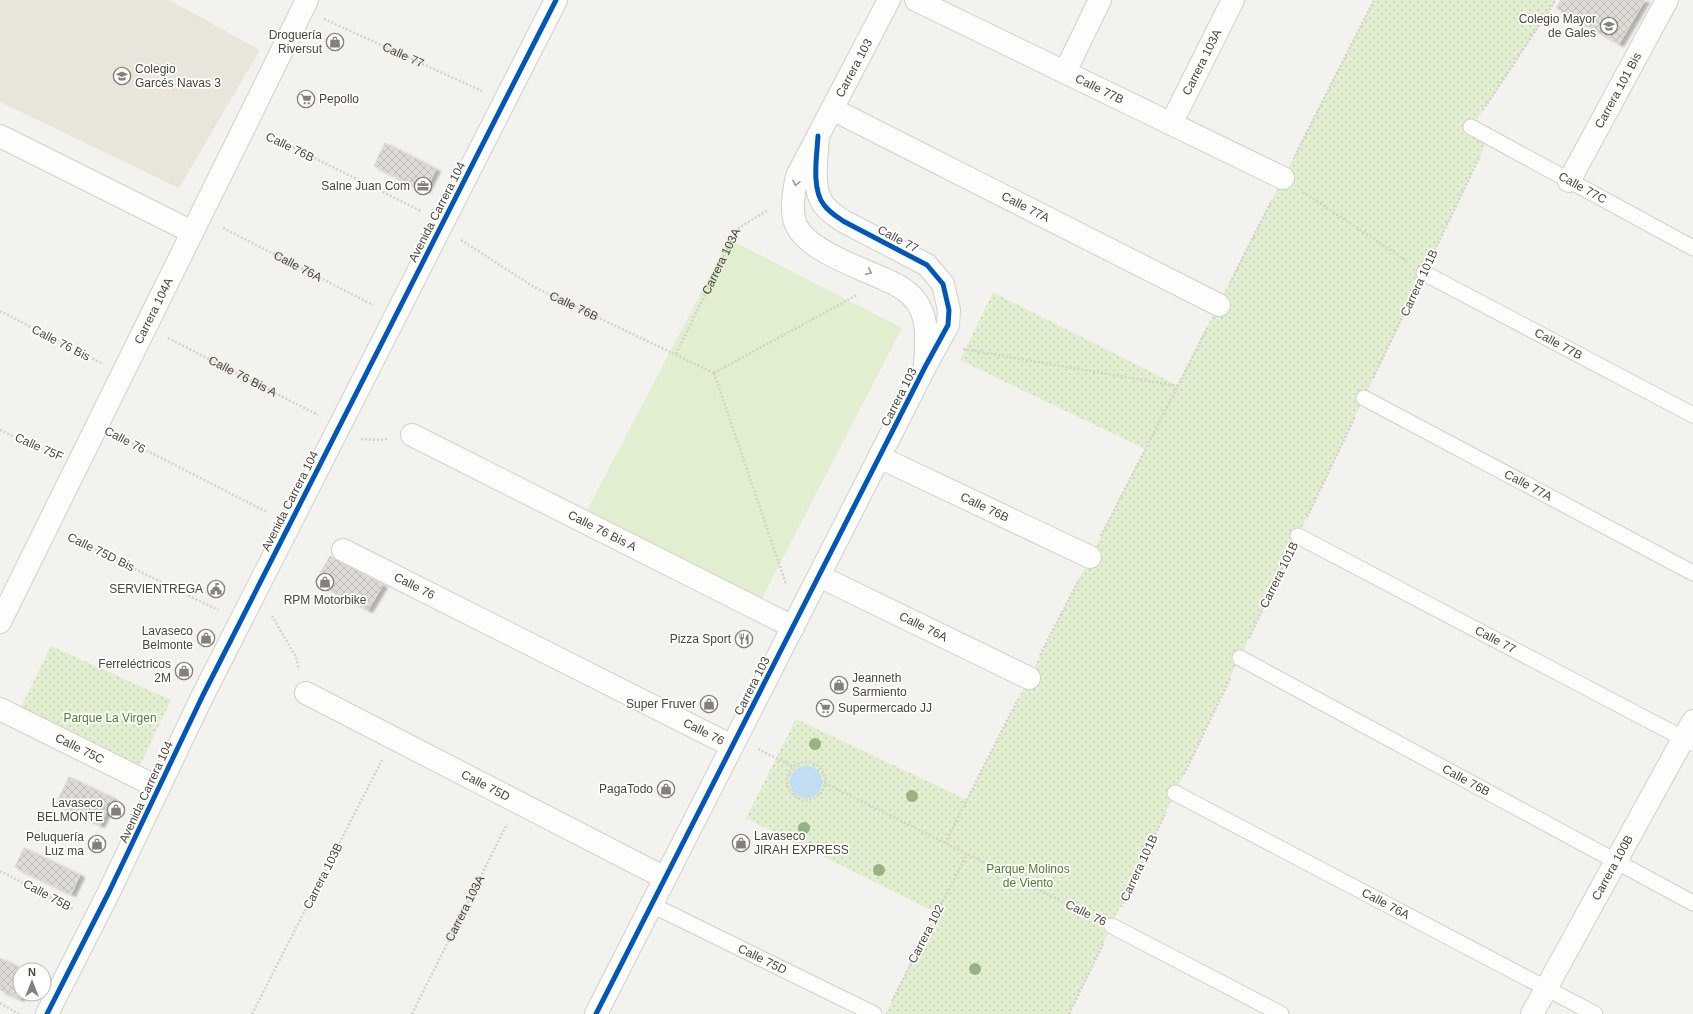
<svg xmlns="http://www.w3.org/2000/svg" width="1693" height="1014" font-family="Arial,sans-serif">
<defs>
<pattern id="park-dots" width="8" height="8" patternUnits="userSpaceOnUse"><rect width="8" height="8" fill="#e1eecf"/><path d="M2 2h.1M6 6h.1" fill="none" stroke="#c3cdb2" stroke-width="1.8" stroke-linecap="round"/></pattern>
<pattern id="building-cross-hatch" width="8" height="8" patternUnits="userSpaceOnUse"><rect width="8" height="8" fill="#dedbd6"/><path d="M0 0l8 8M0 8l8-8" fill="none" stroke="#c0bdb8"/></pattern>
<filter id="shadow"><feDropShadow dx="4.5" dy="2.5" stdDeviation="1" flood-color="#0004"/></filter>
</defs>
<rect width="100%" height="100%" fill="#f4f2ee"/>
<path fill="#eae5da" d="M0,0h169l91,50 -81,138 -179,-86z"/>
<path fill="#e1eecf" d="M729,239l173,89 -144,278 -174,-90z"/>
<path fill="url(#park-dots)" d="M1374,0h182l-84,127 17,10 -420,877h-184l52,-101 -191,-95 50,-99 171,81 178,-351 -185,-89 33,-68 184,93z
M51,646l120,54 -36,76 -119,-59z"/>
<path fill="#c0ddf1" d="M790 782a16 16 0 1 1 32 0a16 16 0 1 1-32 0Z"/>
<path fill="url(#building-cross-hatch)" stroke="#dcd9d4" filter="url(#shadow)" d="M1561,0h84l-26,44 -63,-36z
M385,143l51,26 -11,22 -51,-25z
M330,556l53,29 -15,25 -53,-28z
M69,777l44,21 -13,27 -44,-21z
M24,848l56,27 -9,19 -56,-27z
M0,958l25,12h-5v24h2l-2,5 -20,-9z"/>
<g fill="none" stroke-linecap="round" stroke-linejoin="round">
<defs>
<g id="service">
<path id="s7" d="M1471,127l222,121"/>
<path id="s8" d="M1424,273l269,142"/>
<path id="s9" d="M1364,398l329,175"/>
<path id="s10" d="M1298,536l394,207"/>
<path id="s11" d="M1240,658l453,245"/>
<path id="s12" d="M1175,793l420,221"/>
<path id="s13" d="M652,905l222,109"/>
<path d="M1112,926l169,88"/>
</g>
<g id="minor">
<path id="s14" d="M916,0l367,178"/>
<path d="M1065,72l35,-72"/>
<path id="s15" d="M832,109l387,196"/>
<path id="s16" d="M1171,124l62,-124"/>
<path d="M0,136l192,96"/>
<path id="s17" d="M1569,181l98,-181"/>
<path id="s18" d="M412,435l381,192"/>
<path id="s19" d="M879,457l211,100"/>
<path id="s20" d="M343,550l389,196"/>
<path id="s21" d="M819,576l210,102"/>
<path id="s22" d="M0,622l307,-622"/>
<path id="s23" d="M306,693l359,185"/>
<path id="s24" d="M0,709l159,79"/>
</g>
<g id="tertiary">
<path d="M889,0l-92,176c-3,15 -7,34 -1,49 12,26 65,43 90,55 15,6 30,16 36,32 6,16 4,35 3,52"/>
<path d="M47,1014l61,-120 95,-199 353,-695"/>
<path d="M596,1014l329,-647 23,-42 1,-15 -6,-26 -16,-19 -84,-44c-7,-5 -14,-9 -19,-16 -13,-16 -7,-50 -6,-69"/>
<path id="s25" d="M1532,1014l161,-293"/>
</g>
</defs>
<use href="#service" stroke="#d2d0cb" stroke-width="17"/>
<use href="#minor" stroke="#d2d0cb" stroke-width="24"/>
<use href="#tertiary" stroke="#d2d0cb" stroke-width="24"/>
<g stroke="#d3d2cc" stroke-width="2.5" stroke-dasharray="2 2" stroke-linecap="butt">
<path id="s1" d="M324,19l158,72"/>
<path d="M1483,110l73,-110"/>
<path d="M268,135l153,76"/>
<path d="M1295,156l79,-156"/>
<path d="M1303,192l104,69"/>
<path id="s2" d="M223,228l150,77"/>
<path id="s3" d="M461,240l73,47 180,86"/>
<path d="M1433,254l47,-98"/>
<path d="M1230,283l42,-83"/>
<path d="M0,311l101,52"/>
<path id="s4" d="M168,338l150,77"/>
<path d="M963,349l214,37"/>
<path id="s5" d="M676,354l61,-125 31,-19"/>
<path d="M714,373l72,211"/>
<path d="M714,373l143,-78"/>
<path d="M1373,378l41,-85"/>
<path d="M0,430l55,25"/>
<path d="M118,436l149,76"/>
<path d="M361,439l17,1 10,-1"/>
<path d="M1307,517l48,-100"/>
<path d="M1101,536l107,-209"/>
<path d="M70,537l148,73"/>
<path d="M272,616l24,41 3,13"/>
<path d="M1249,638l40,-84"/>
<path d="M1040,655l39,-75"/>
<path d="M758,749l36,18"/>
<circle cx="806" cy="781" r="19"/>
<path d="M1184,774l47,-97"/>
<path d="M825,783l268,134"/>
<path d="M945,843l73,-144"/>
<path d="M0,871l73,38"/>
<path d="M1121,907l45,-95"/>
<path d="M892,1001l75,-147"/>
<path d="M0,1003l19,11"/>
<path d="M252,1014l130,-254"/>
<path id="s6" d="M412,1014l95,-190"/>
<path d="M1069,1014l34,-70"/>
</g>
<use href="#service" stroke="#fdfdfc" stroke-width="15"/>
<use href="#minor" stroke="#fdfdfc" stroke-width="22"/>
<use href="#tertiary" stroke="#fdfdfc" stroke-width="22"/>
<defs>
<path id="cycleway" d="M47,1014l61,-120 95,-199 353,-695
M596,1014l329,-647 23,-42 1,-15 -6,-26 -16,-19 -84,-44c-7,-5 -14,-9 -19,-16 -13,-16 -7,-50 -6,-69"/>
</defs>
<use href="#cycleway" stroke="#fff" stroke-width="8"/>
<use href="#cycleway" stroke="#0057b8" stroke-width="5"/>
</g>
<g fill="#96b382">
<circle cx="815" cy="744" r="6"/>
<circle cx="912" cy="796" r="6"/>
<circle cx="804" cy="828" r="6"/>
<circle cx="879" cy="870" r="6"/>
<circle cx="975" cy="969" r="6"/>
</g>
<defs><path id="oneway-chevron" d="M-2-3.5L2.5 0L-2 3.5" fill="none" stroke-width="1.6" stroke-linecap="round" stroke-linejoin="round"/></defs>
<g stroke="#9b9791">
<use href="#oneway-chevron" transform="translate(796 183) rotate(102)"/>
<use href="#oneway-chevron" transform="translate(869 272) rotate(25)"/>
</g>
<defs>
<symbol id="school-ring" viewBox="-11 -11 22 22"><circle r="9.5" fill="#fff" stroke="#868178" stroke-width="1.5"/><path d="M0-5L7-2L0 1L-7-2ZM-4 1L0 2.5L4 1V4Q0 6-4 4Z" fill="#868178"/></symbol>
<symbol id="shop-ring" viewBox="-11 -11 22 22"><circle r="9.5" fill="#fff" stroke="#868178" stroke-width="1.5"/><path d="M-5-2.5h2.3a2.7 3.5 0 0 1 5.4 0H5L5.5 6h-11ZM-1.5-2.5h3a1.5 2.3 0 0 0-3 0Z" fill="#868178"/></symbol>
<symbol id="supermarket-ring" viewBox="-11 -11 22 22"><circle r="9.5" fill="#fff" stroke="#868178" stroke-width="1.5"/><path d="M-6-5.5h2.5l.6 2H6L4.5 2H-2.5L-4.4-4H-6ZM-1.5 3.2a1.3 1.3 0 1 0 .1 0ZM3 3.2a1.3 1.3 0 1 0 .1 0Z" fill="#868178"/></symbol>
<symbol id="office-ring" viewBox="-11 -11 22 22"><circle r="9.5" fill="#fff" stroke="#868178" stroke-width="1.5"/><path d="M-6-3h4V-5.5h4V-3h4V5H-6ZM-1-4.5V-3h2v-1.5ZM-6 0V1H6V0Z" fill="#868178"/></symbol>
<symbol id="civic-ring" viewBox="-11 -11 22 22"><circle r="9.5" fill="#fff" stroke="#868178" stroke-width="1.5"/><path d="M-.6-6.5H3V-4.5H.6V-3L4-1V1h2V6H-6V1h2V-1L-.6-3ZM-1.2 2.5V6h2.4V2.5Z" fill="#868178"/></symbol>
<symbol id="restaurant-ring" viewBox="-11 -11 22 22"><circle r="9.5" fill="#fff" stroke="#868178" stroke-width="1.5"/><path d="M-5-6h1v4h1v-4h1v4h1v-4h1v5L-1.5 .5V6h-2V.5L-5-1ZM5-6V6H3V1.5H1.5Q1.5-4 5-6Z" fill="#868178"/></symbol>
</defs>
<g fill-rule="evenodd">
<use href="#school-ring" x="1599" y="16" width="20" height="20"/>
<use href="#shop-ring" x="325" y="32" width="20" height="20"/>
<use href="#school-ring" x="112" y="66" width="20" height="20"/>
<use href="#supermarket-ring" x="296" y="89" width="20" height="20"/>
<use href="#office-ring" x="413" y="176" width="20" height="20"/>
<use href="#shop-ring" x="315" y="572" width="20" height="20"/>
<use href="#civic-ring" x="206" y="579" width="20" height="20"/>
<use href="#shop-ring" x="196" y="628" width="20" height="20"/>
<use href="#restaurant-ring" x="734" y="629" width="20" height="20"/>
<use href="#shop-ring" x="174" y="661" width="20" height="20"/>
<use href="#shop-ring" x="829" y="675" width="20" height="20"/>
<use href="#shop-ring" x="699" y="694" width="20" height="20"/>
<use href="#supermarket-ring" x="815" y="698" width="20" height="20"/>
<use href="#shop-ring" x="656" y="779" width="20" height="20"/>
<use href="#shop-ring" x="106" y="800" width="20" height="20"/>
<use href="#shop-ring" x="731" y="833" width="20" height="20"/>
<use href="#shop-ring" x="87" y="834" width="20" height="20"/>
</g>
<g text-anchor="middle" stroke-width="3.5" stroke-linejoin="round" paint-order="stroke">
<g font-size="12" fill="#4b4439" stroke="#fff" text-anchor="end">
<text x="1596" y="23">Colegio Mayor<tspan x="1596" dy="14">de Gales</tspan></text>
<text x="322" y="39">Droguería<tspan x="322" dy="14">Riversut</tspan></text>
<text x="135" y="73" text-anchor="start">Colegio<tspan x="135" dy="14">Garcés Navas 3</tspan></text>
<text x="319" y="103" text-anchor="start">Pepollo</text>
<text x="410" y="190">Salne Juan Com</text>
<text x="203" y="593">SERVIENTREGA</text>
<text x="325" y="604" text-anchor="middle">RPM Motorbike</text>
<text x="193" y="635">Lavaseco<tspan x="193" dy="14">Belmonte</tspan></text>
<text x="731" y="643">Pizza Sport</text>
<text x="171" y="668">Ferreléctricos<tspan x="171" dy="14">2M</tspan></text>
<text x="852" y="682" text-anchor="start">Jeanneth<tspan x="852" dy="14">Sarmiento</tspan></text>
<text x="696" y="708">Super Fruver</text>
<text x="838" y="712" text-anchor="start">Supermercado JJ</text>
<text x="653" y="793">PagaTodo</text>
<text x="103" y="807">Lavaseco<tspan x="103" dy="14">BELMONTE</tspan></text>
<text x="754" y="840" text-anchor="start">Lavaseco<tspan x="754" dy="14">JIRAH EXPRESS</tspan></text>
<text x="84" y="841">Peluquería<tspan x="84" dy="14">Luz ma</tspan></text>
</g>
<g font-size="12" fill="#4b4439" stroke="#fff">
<text dy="4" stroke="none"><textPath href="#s1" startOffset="87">Calle 77</textPath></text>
<text dy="4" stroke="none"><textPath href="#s16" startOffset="69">Carrera 103A</textPath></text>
<text transform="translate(854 68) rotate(-62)" y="4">Carrera 103</text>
<text dy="4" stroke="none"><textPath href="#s14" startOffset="204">Calle 77B</textPath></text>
<text dy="4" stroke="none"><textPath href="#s17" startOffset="103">Carrera 101 Bis</textPath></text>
<text transform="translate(290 147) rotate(26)" y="4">Calle 76B</text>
<text dy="4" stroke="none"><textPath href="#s7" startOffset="127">Calle 77C</textPath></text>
<text dy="4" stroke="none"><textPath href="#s15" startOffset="217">Calle 77A</textPath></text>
<text transform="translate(437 212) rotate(-63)" y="4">Avenida Carrera 104</text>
<text transform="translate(898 239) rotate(28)" y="4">Calle 77</text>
<text dy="4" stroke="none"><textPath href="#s5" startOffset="103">Carrera 103A</textPath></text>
<text dy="4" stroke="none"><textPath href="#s2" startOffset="84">Calle 76A</textPath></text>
<text transform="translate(1419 283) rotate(-65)" y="4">Carrera 101B</text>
<text dy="4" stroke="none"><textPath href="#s3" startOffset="131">Calle 76B</textPath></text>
<text dy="4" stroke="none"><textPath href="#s22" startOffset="347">Carrera 104A</textPath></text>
<text transform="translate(61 343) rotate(27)" y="4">Calle 76 Bis</text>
<text dy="4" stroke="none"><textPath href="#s8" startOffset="152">Calle 77B</textPath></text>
<text dy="4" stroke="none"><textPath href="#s4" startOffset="84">Calle 76 Bis A</textPath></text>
<text transform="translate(899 397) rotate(-63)" y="4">Carrera 103</text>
<text transform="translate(125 440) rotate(27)" y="4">Calle 76</text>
<text transform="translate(39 447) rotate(24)" y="4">Calle 75F</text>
<text dy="4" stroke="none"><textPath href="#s9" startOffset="186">Calle 77A</textPath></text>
<text transform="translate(290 501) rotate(-63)" y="4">Avenida Carrera 104</text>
<text dy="4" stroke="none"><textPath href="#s19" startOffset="117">Calle 76B</textPath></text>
<text dy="4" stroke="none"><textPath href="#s18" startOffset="213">Calle 76 Bis A</textPath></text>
<text transform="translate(101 552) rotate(26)" y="4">Calle 75D Bis</text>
<text transform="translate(1279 575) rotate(-64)" y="4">Carrera 101B</text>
<text dy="4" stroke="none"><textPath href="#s20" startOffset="80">Calle 76</textPath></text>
<text dy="4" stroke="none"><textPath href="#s21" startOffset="116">Calle 76A</textPath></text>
<text dy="4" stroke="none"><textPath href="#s10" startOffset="223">Calle 77</textPath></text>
<text transform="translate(752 686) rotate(-63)" y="4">Carrera 103</text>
<text dy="4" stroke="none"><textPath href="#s20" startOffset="404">Calle 76</textPath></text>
<text dy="4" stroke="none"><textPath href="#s24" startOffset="89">Calle 75C</textPath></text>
<text dy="4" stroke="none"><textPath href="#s11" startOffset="257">Calle 76B</textPath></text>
<text dy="4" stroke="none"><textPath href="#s23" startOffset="202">Calle 75D</textPath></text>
<text transform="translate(146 792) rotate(-65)" y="4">Avenida Carrera 104</text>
<text transform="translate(1139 868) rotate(-65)" y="4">Carrera 101B</text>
<text dy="4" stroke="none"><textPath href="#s25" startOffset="167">Carrera 100B</textPath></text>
<text transform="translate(323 876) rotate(-63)" y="4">Carrera 103B</text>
<text transform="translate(47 895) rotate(28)" y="4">Calle 75B</text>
<text dy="4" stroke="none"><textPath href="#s12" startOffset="238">Calle 76A</textPath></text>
<text dy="4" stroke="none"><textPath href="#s6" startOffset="118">Carrera 103A</textPath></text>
<text transform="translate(1086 913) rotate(26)" y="4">Calle 76</text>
<text transform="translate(926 934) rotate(-63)" y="4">Carrera 102</text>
<text dy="4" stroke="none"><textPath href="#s13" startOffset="123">Calle 75D</textPath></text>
</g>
<g font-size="12" fill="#4a7f2a" stroke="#fff">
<text x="110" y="722">Parque La Virgen</text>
<text x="1028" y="873">Parque Molinos<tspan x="1028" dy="14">de Viento</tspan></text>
</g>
</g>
<g transform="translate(32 982)"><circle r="19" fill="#ffffff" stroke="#b7b4b0"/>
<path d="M0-3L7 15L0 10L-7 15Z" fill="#868178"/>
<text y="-6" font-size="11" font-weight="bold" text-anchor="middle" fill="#4b4439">N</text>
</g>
</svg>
